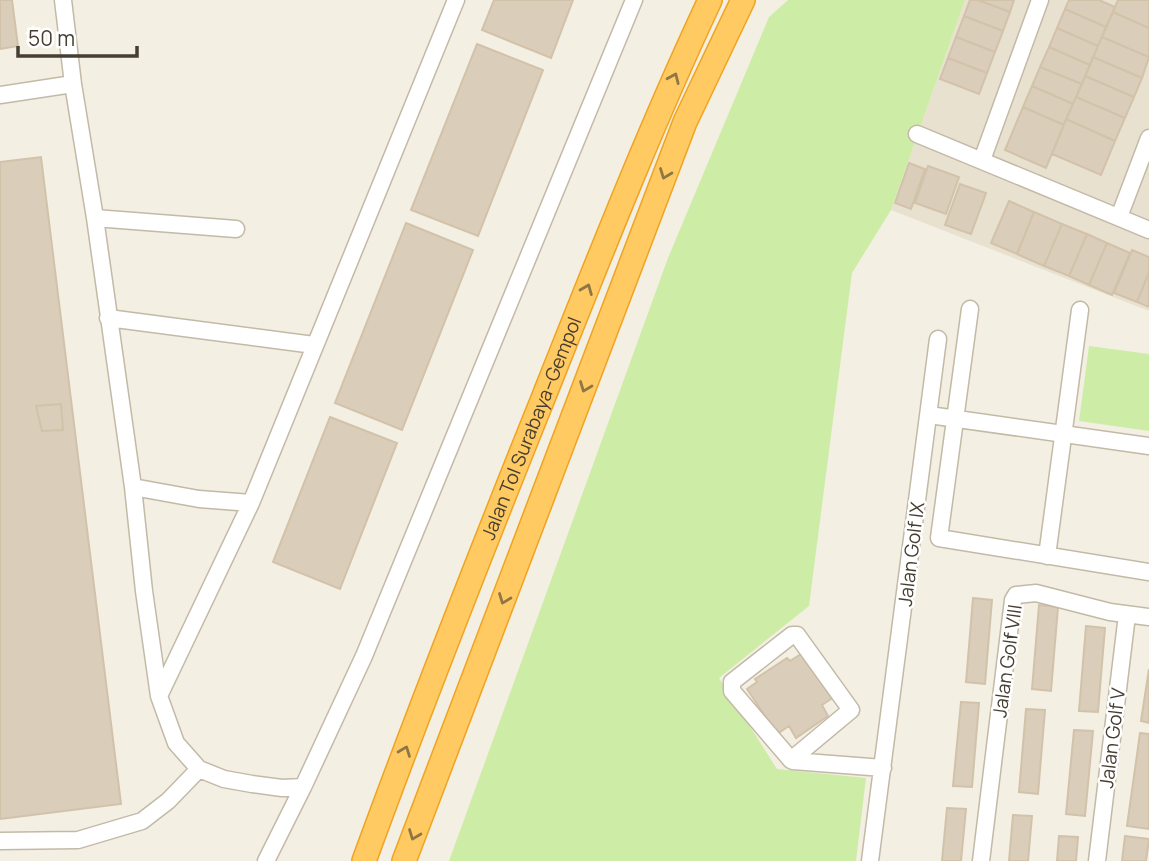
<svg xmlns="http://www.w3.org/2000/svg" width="1149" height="861" font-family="Manrope,sans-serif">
<rect width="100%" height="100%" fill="#f4efe3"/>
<path fill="#e8e1d0" d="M965,0h184v311l-258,-101z"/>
<path fill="#cdeda6" d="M788,0h177l-74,210 -39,63 -43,333 -90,72 58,91 89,9 -10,83h-407l219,-603 101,-241z
M1089,346l60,8v77l-70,-10z"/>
<path fill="#dacdba" stroke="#d2c2a9" stroke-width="2" d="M0,0h12l6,46 -18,3z
M494,0h79l-22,58 -69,-28z
M970,0h8l32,12 -7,19 -39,-15z
M978,0h36l-4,12z
M1069,0h30l16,7 -9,20 -41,-18z
M1118,0h31v28l-36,-16z
M1065,9l41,18 -8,19 -41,-18z
M1113,12l36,16v29l-47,-20z
M964,16l39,15 -8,21 -39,-15z
M1057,28l41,18 -8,19 -41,-18z
M956,37l39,15 -8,21 -39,-15z
M1102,37l47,20 -7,21 -49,-21z
M477,44l66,26 -65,166 -67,-26z
M1049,47l41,18 -8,19 -42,-17z
M1093,57l49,21 -8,19 -49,-21z
M948,58l39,15 -8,21 -39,-15z
M1040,67l42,17 -9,20 -41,-18z
M1085,76l49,21 -9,21 -49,-21z
M1032,86l41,18 -9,21 -41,-18z
M1076,97l49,21 -10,23 -49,-22z
M1023,107l41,18 -18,43 -41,-18z
M1066,119l49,22 -14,34 -49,-21z
M41,157l80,647 -121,15v-657z
M909,163l16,6 -14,40 -16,-6z
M928,166l31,11 -13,37 -31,-11z
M960,184l26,9 -15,41 -26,-9z
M1009,201l25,11 -17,42 -26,-11z
M1034,212l28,12 -18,42 -27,-12z
M406,223l67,27 -71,180 -67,-27z
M1062,224l25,10 -18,42 -25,-10z
M1087,234l20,9 -18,42 -20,-9z
M1107,243l23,10 -18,42 -23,-10z
M1132,250l17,7v15l-12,30 -23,-9z
M1149,272v35l-12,-5z
M61,404l2,26 -21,1 -6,-25z
M330,417l67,26 -57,146 -67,-27z
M973,598l19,2 -7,84 -19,-2z
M1039,605l19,2 -7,84 -19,-2z
M1086,626l19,2 -7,84 -19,-1z
M804,652l30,45 -12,8 6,11 -32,22 -7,-12 -12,8 -30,-45 10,-7 -2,-3 32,-21 3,3z
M1149,669v54l-8,-2z
M961,702l18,1 -7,84 -19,-1z
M1026,709l19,1 -7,84 -19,-2z
M1074,730l19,1 -8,85 -19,-2z
M1140,733l9,1v95l-22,-3z
M947,808l19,1 -5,52h-19z
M1013,815l19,1 -4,45h-19z
M1059,836l19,1 -2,24h-19z
M1125,836l24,3 -3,22h-24z"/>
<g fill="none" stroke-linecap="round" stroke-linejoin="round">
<defs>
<path id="minor" d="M63,0l10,84 22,134 38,269 11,104 15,105 17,47 23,26 25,10 28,5 30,4 21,-1 61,-131 270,-656
M0,95l73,-11
M917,134l232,96
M982,160l58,-160
M1119,217l30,-79
M95,218l141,11
M970,309l-31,229 210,34
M108,318l206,27
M929,415l220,31
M133,487l66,12 52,4
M1047,556l33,-246
M159,696l92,-193 205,-503
M791,760l60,-50 -54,-75h-5l-60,47v9l59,69 2,1 90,7
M0,841l78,-1 64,-19 26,-20 31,-32
M266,861l37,-74
M870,861l68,-522
M981,861l32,-261 3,-5 20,-2 74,19 39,5
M1097,861l30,-246"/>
<g id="highway">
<path id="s1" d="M364,861c57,-156 118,-311 180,-465 53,-133 105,-266 166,-396"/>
<path d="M404,861l281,-739 58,-122"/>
</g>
</defs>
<use href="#minor" stroke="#c3b9a7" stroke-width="19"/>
<use href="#highway" stroke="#f0a321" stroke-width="26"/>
<use href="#minor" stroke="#fff" stroke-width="16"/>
<use href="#highway" stroke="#ffca62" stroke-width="23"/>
</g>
<defs><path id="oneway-chevron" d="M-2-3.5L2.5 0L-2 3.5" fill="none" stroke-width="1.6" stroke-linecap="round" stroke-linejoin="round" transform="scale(1.75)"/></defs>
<g stroke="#907645">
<use href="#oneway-chevron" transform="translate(674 78) rotate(-66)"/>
<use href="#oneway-chevron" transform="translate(665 174) rotate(111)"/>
<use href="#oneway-chevron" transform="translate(587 289) rotate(-68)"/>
<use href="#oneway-chevron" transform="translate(585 387) rotate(111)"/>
<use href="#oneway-chevron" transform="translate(504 599) rotate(111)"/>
<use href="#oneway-chevron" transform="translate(405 751) rotate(-69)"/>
<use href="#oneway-chevron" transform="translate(414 835) rotate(111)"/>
</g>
<g text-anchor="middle" stroke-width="5" stroke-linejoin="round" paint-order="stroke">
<g font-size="19" fill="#463e32" stroke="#fff">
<text dy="7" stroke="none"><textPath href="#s1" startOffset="464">Jalan Tol Surabaya–Gempol</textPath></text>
<text transform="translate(911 554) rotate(-83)" y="7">Jalan Golf IX</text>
<text transform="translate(1007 661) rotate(-82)" y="7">Jalan Golf VIII</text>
<text transform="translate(1112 738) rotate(-83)" y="7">Jalan Golf V</text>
</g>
</g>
<path d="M18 46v10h119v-10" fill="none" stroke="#463e32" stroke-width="3.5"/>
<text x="28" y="46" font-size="21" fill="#463e32" stroke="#ffffff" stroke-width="5" paint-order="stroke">50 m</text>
</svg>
